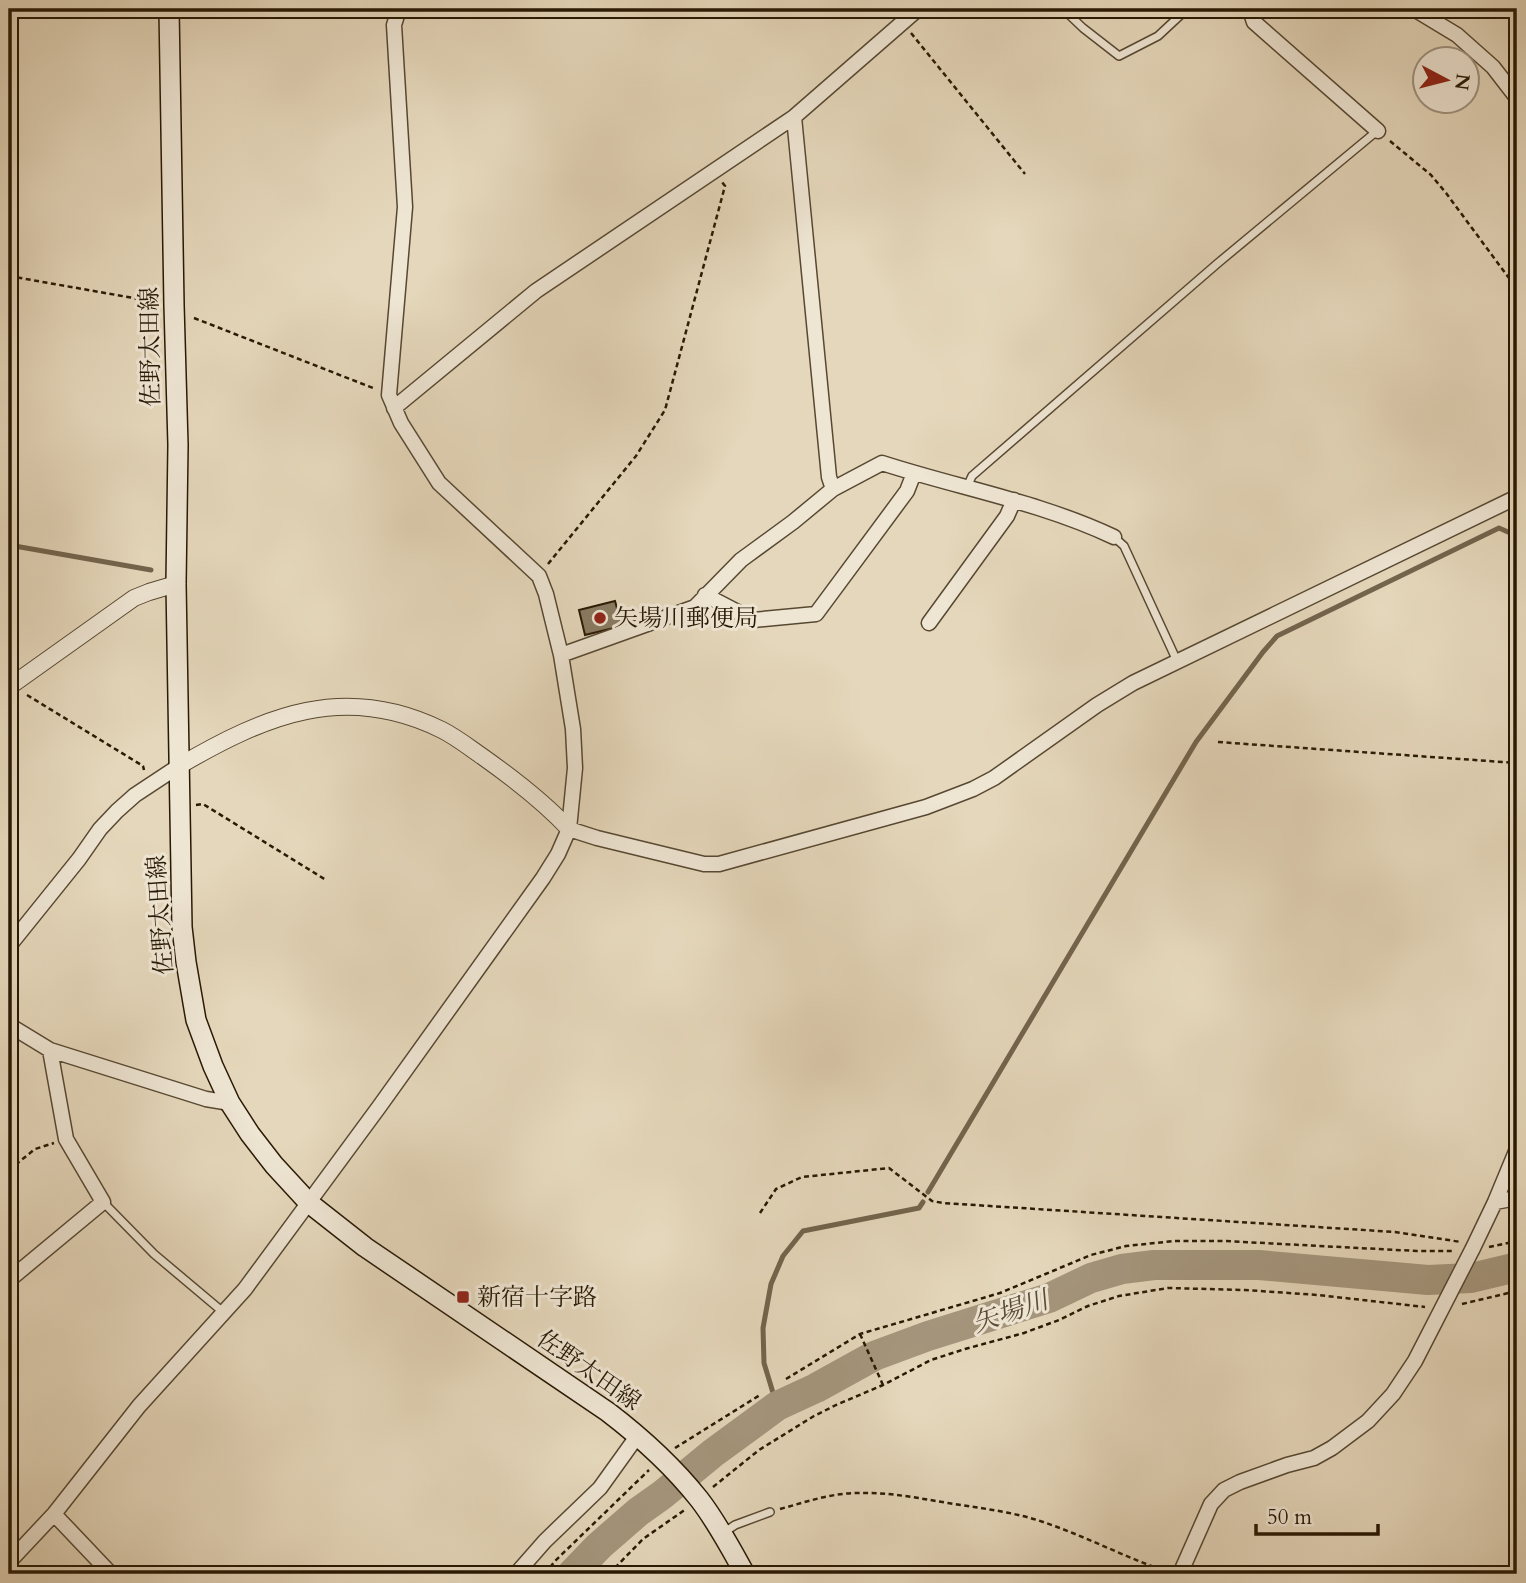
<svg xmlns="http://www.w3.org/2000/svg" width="1526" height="1583" font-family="Cardo,'Noto Serif JP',serif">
<rect width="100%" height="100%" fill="#e5d7bb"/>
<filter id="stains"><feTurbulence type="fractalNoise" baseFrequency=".00286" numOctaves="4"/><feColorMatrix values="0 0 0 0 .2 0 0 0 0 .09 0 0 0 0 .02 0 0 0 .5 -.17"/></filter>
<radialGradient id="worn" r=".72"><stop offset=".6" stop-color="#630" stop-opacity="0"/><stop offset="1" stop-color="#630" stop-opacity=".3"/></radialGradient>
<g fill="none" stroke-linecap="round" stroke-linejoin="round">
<path stroke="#73644d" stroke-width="5" d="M9,545l142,25
M928,1192l268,-450 67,-90 14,-16 222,-108 18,8
M777,1406l-13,-43 -1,-35 8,-44 12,-28 20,-25 116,-23 4,-6"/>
<path stroke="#a5967d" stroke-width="30" d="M572,1574l27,-28 39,-34 24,-17 51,-42 64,-47 39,-18 58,-32 54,-20 121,-38 42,-20 31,-9 32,-4h105l169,15 43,-2 46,-11"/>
</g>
<path fill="#8a7c63" stroke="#281904" stroke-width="2" d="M615,601l7,25 -37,9 -6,-25z"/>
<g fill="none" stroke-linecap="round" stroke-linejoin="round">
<defs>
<path id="service" d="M1063,9l20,19 36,28 39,-20 29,-27
M967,487l5,-11 246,-213 159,-132
M1114,537l10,9 53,115
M103,1202l51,52 69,58
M723,1533l12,-8 35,-13"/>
<path id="minor" d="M1255,9l-3,7 2,6 124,109
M1414,9l43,26 36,32 24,31
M794,117l35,360 4,12
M394,408l142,-117 258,-174 124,-108
M705,595l48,25 63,-6 91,-123 7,-18
M929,623l78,-107 7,-16
M561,655l134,-48 46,-47 52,-38 40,-33 49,-26c77,25 158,39 232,74
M569,829l28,9 107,26h15l207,-57 47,-18 21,-11 103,-73 36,-22 384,-186
M9,946l70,-87 21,-30 17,-18 18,-16 44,-29
M9,1025l41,25 156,49 24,4
M1495,1202l22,-4
M9,1280l94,-78 -37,-63 -16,-89
M54,1514l57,60
M9,1562l45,-48 85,-108 106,-117 134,-182 164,-229 15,-24 11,-25 6,-61 -2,-39 -12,-74 -15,-61 -7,-18 -100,-93 -38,-60 -12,-28 16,-188 -11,-182 5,-16
M516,1574l29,-33 55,-53 38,-53
M1180,1574l31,-70 13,-14 16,-8 47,-17 27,-7 18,-10 36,-27 25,-27 22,-33 58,-113 22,-46 22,-53"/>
<path id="tertiary" d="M9,687l125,-89 15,-6 27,-8
M179,766c87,-51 166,-84 263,-36 14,7 28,18 41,27 31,22 60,44 86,72"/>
<path id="secondary" d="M169,9l5,296 4,140 -2,139 6,343 4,35 10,58 17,46 17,37 20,31 24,31 35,38 56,44 243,165c34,26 64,53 91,87 18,23 32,50 46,75"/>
</defs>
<use href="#service" stroke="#574832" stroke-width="10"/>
<use href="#minor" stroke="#574832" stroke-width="17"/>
<use href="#tertiary" stroke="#574832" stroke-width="18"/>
<use href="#secondary" stroke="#281904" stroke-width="22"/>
<path stroke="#281904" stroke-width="2.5" stroke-dasharray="5 3.5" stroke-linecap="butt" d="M911,33l114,141
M1390,141l41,34 15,18 71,96
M9,276l147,26
M194,318l179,70
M548,564l88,-108 29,-46 60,-224 -3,-4
M27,695l116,71 1,4
M1218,742l299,21
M196,805l7,-1 123,76
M9,1170l26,-21 19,-6
M760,1213l16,-24 26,-12 87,-9 43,33 11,2 452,29 66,10
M1489,1247l28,-6
M1462,1304l55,-13
M860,1334l23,51
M786,1379l74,-45 140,-41 91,-38 35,-9 49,-5h49l193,10h38
M675,1448l85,-53
M713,1487l46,-37 55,-34 22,-11 47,-20 48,-25 34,-11 59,-16 35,-13 29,-14 31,-10 49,-8 77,2 73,5 107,12
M780,1509c26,-7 51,-16 78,-16 30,-1 60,5 90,10 30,5 60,8 89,17 44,14 85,36 128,51
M545,1574l10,-13 94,-91
M609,1574l34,-35 43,-30"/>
<use href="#service" stroke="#eee5d3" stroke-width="7"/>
<use href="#minor" stroke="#eee5d3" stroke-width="14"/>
<use href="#tertiary" stroke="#eee5d3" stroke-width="16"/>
<use href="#secondary" stroke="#eee5d3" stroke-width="19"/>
</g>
<g fill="#8f2418" stroke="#eee5d3" stroke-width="2.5">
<circle cx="600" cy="618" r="7"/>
<rect x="456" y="1290" width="14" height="14" rx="3.5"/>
</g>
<g text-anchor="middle" stroke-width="6" stroke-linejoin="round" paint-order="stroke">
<g font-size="24" fill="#281904" stroke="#eee5d3">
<text transform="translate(150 347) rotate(-91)" y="8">佐野太田線</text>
<text transform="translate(160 915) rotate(-94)" y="8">佐野太田線</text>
<text transform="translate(589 1370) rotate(35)" y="8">佐野太田線</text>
</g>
<g font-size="24" fill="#281904" stroke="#eee5d3" text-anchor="start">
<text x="614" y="626">矢場川郵便局</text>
<text x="477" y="1305">新宿十字路</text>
</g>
<g font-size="26" font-style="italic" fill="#5a4b34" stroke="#eee5d3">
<text transform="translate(1010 1311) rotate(-19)" y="9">矢場川</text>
</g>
</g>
<rect width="1526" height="1583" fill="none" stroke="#e5d7bb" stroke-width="35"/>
<rect x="10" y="10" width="1505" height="1562" fill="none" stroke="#281904" stroke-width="3.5"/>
<rect x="18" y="18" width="1491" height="1548" fill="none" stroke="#281904" stroke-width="2"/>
<g transform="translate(1446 80) rotate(97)"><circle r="33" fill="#eee5d3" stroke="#9f9380" stroke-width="2"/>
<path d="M0-5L12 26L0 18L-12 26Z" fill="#8f2418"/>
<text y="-10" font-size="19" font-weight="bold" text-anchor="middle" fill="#281904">N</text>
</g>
<path d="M1256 1524v10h122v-10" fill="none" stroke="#281904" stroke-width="3.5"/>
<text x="1267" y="1524" font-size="21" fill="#281904" stroke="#eee5d3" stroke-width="5" paint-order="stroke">50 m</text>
<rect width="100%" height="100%" filter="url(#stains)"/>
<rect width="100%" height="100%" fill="url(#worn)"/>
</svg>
